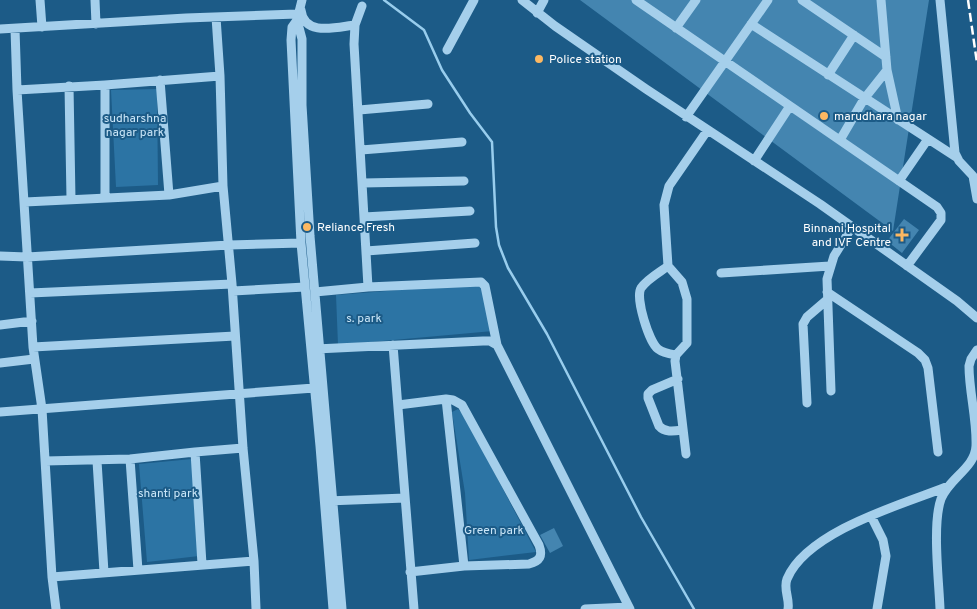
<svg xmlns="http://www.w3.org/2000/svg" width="977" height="609" font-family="Overpass,sans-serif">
<rect width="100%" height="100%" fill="#1c5b87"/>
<path fill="#2c74a4" d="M157,89l1,96 -42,2 -5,-97z
M488,283l5,48 -155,14 -2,-50z
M458,409l6,6 72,137 -67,8 -4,-67 -13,-81z
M192,459l7,97 -52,6 -8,-98z"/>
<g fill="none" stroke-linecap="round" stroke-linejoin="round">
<path stroke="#98cded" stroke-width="2.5" d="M384,0l40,30 18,40 28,43 22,29 4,85 3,18 9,23 39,66 94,183 53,92"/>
</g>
<path fill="#4485b0" d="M580,0h349l-36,231z
M904,219l15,11 -17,23 -15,-12z
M554,528l9,18 -13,7 -10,-18z"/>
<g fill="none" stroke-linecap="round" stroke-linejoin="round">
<path stroke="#a5cfeb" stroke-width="9" d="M40,0l2,27
M95,0l1,24
M302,0l-5,20 -5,7 -1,13 10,203 19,203 13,163
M522,0l33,26 91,63 174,115 137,97 20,17
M636,0l301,207 4,6v7l-34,46
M802,0l84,57
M881,0l6,70 11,50
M940,0l15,153 4,8 14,15 4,23
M362,6l-7,19 -1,19 14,243
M301,10c3,27 36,17 54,15
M537,13l7,-13
M216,17l4,59 3,110 9,98 11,164 11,113 2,48
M297,20l5,19v66l8,131 32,373
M751,24l205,133
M676,28l20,-28
M0,29l186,-11 111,-4
M15,29l2,61 16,257 9,62 10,168 4,32
M447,50l27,-50
M828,75l26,-40
M160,80l9,115
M105,85v112
M69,86l2,113
M17,90l88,-5 115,-9
M359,110l69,-6
M686,117l82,-117
M840,140l24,-41 23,-29
M361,150l101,-8
M754,161l36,-55
M899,181l29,-42
M363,183l101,-2
M25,202l144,-7 54,-9
M364,217l106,-6
M366,251l109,-8
M0,256l27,1 202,-12 72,-2
M668,266c-8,6 -21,13 -27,22 -6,10 8,54 17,61 5,4 12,5 18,6
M721,273l109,-7
M233,291l72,-4
M315,292l53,-5 113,-5 4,4 12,59
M827,292l91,61 7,7 3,8 10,84
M30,293l202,-9
M0,325l32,-4
M393,345l21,264
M33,347l202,-11
M316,349l167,-8h7l7,4 133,264
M0,363l34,-4
M678,379l-26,11 -4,4v4l11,28c6,7 16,5 24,4
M831,391l-4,-112 7,-23 18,-29
M446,399l18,167
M807,403l-4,-79 4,-7 21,-18
M398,405l48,-6 7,1 9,5 77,140c4,11 1,16 -10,19l-65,2 -54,6
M0,412l314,-24
M195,452l7,112
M686,454l-11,-93 1,-6 11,-12v-44l-5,-17 -14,-16 -4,-61 5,-19 38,-55
M130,459l8,111
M45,461l85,-2 65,-7 48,-4
M97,461l7,111
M327,501l78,-3
M871,516l12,24 3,16 -9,53
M52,577l202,-16
M585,609l44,-2
M788,609c2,-10 -5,-20 -1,-30 20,-48 116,-75 162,-93
M940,609c-1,-28 -8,-85 1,-110 8,-21 34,-31 35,-53 1,-27 -7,-54 -7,-80l2,-7 6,-9"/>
<path stroke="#fff" stroke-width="2.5" stroke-dasharray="9 4" stroke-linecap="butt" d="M968,0l9,63"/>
</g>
<g fill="#fcb862" stroke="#1c5b87" stroke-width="2">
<circle cx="539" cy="59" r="5"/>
<circle cx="824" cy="116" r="5"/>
<circle cx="307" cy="227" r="5"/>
<path d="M899.5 227.5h5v5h5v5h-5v5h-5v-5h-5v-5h5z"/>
</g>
<g text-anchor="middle" stroke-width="4" stroke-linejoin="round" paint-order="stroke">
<g font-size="12" fill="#fff" stroke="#1c5b87" text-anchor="start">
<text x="549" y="63">Police station</text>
<text x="834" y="120">marudhara nagar</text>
<text x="317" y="231">Reliance Fresh</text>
<text x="891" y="232" text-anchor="end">Binnani Hospital<tspan x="891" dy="14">and IVF Centre</tspan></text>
</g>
<g font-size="12" fill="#cae6f8" stroke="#1c5b87">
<text x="135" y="122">sudharshna<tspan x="135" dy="14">nagar park</tspan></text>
<text x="364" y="322">s. park</text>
<text x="168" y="497">shanti park</text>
<text x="494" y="534">Green park</text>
</g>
</g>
</svg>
